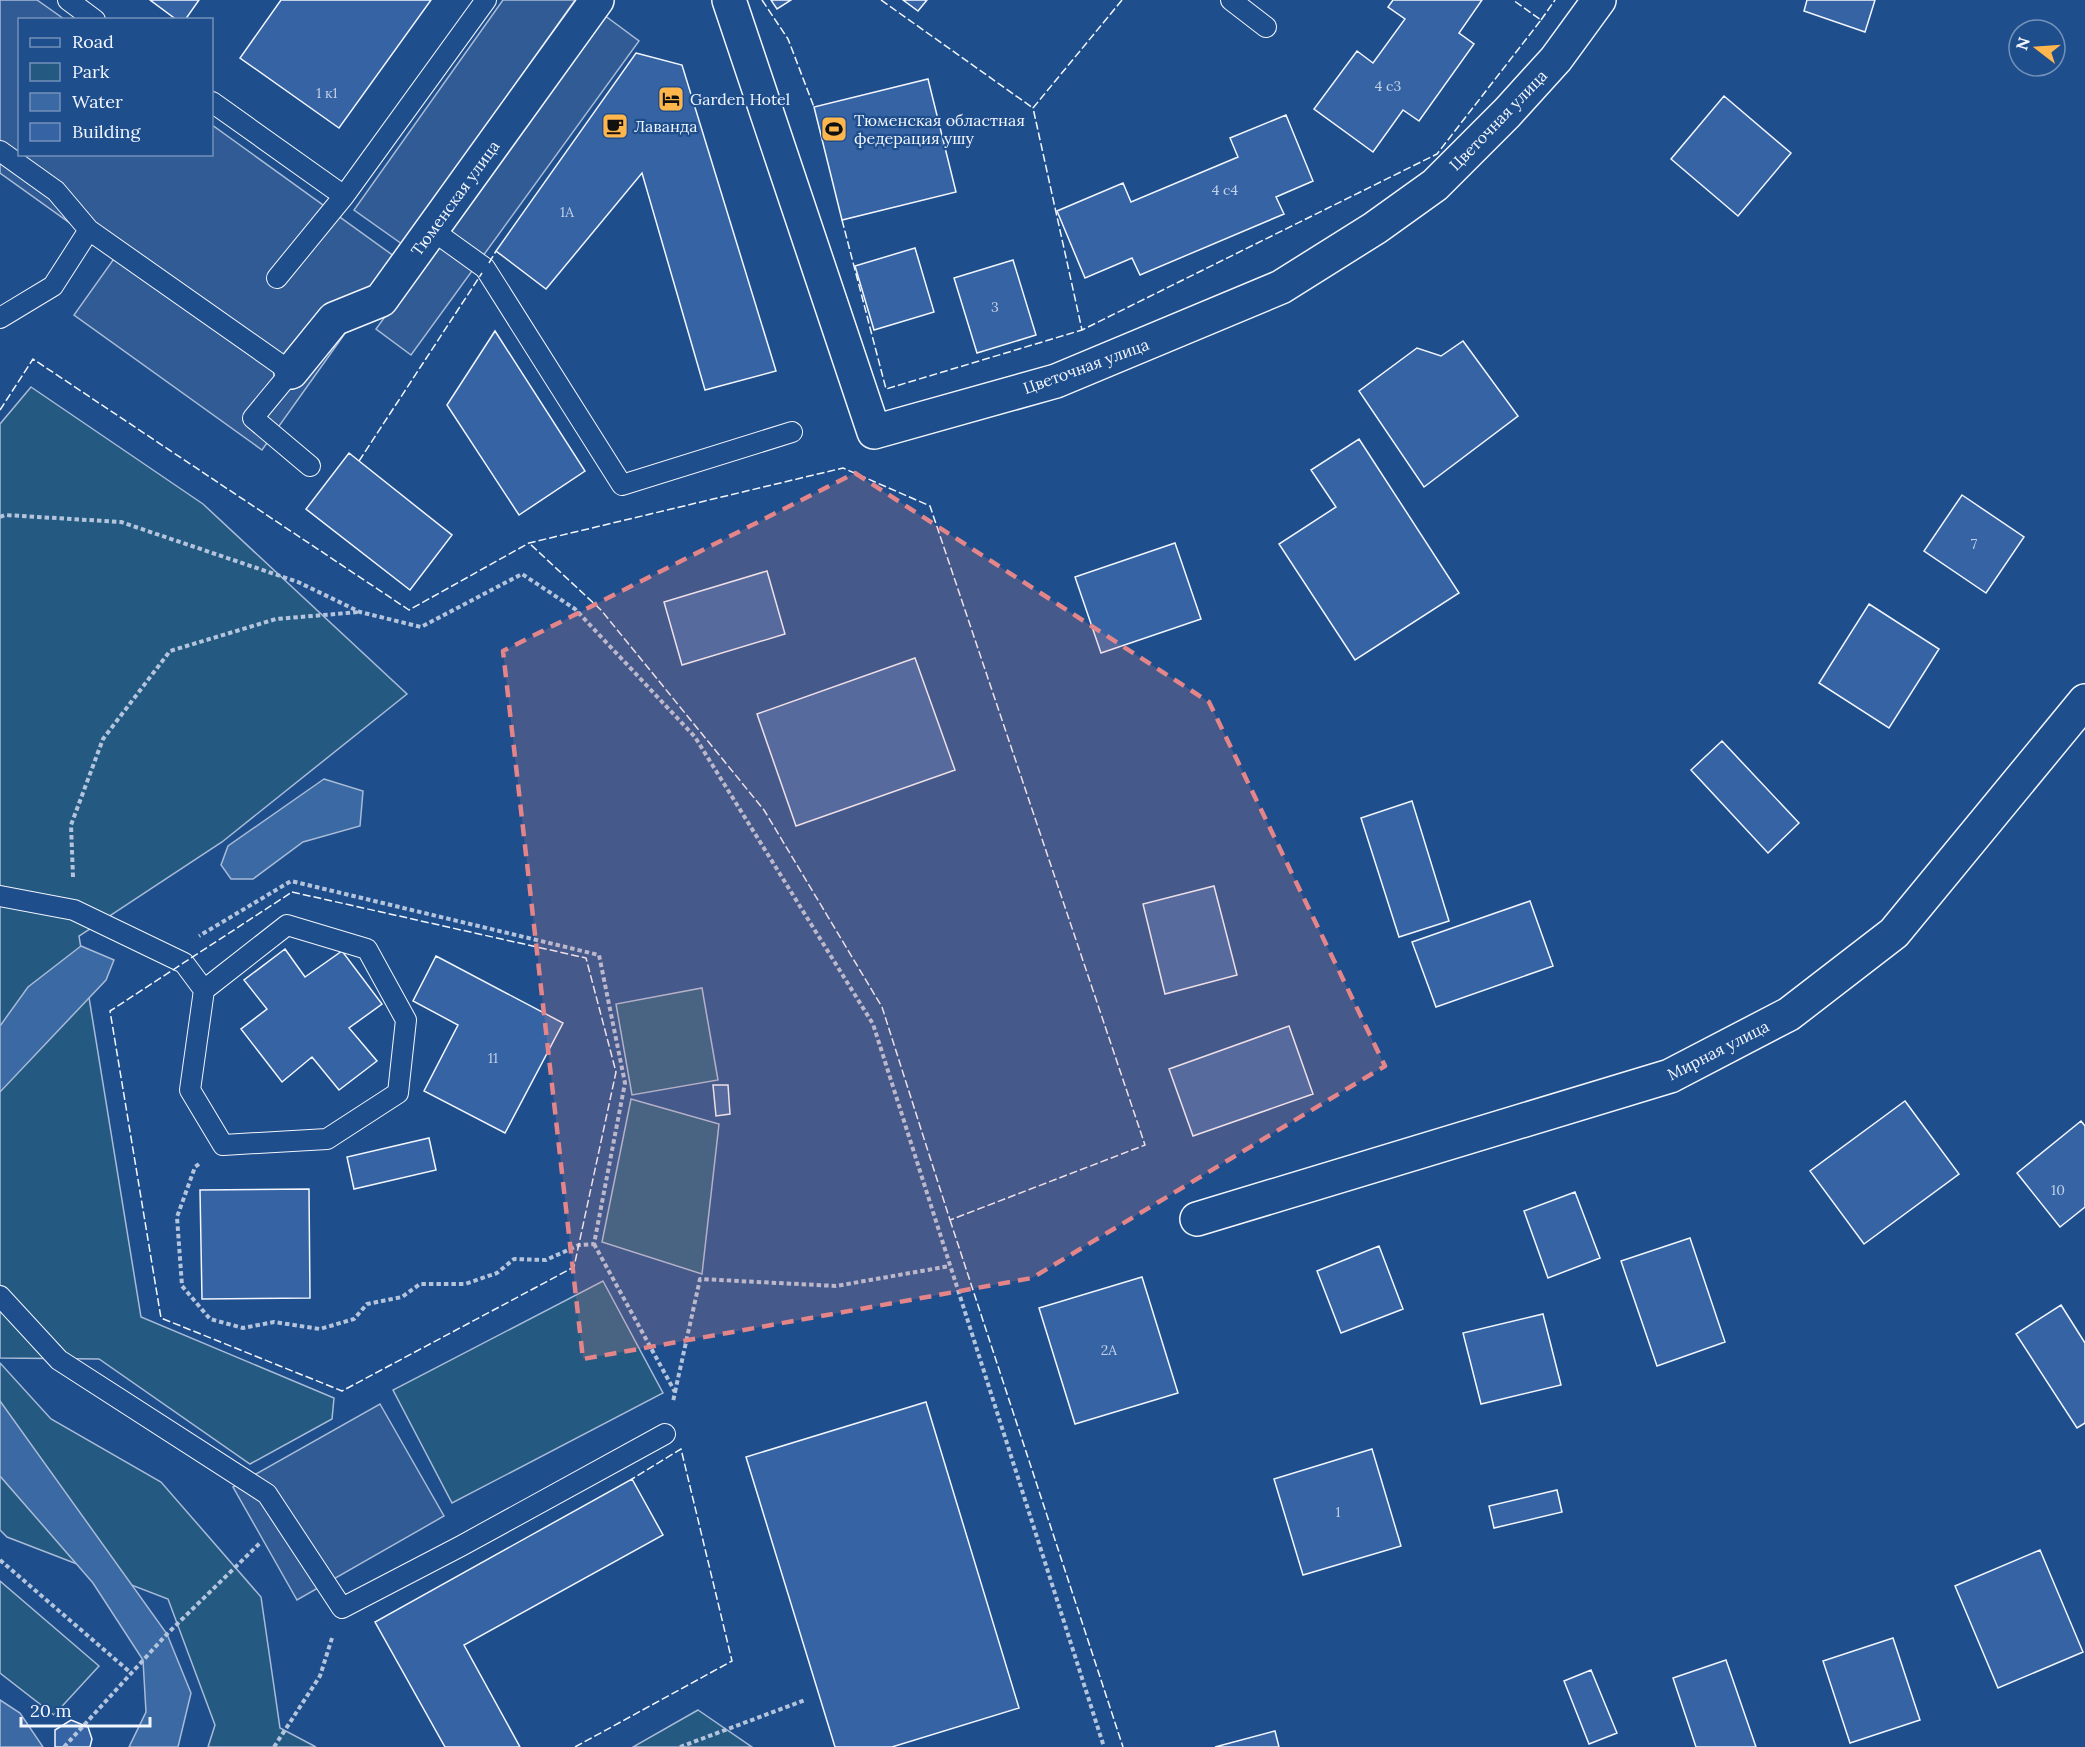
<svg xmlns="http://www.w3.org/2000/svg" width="2085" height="1747" font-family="Lora,serif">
<rect width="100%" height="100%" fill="#1f4e8c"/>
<path fill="#245a82" stroke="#a8bbd7" stroke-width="1.5" d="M31,387l172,117 204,190 -185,148 -143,94 62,381 193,81 -2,21 -82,45 -151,-105 -99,-1v-934z
M702,988l16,92 -86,15 -16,-91z
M631,1099l88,25 -17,150 -100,-32z
M603,1281l60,112 -211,110 -59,-113z
M0,1363l51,56 110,63 100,115 19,131 36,19h-108l7,-22 -47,-126 -161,-62 -7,-7z
M0,1581l99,85 -45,49 -54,-42z
M698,1710l54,37h-119z"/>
<path fill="#305b95" stroke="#a8bbd7" stroke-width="1.5" d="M0,0h37l27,19 -44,1v134h192v-29l186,134 -136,191 -188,-135 42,-59 -116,-83z
M503,0h72l-173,244 -48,-34z
M604,15l35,26 -228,314 -35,-26z
M380,1404l64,112 -147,84 -64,-113z"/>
<path fill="#3b69a3" stroke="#a8bbd7" stroke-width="1.5" d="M324,779l39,12 -3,35 -57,16 -50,37h-22l-10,-14 7,-19z
M81,946l33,14 -8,20 -106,112v-66l28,-39z
M0,1401l167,233 24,59 -13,54h-49l17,-35 -3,-52 -50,-77 -93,-107z
M0,1700l20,13 23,34h-43z"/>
<path fill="#3563a3" stroke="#f2f6ff" stroke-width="1.5" d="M150,0h49l-14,20h-8z
M281,0h150l-92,128 -99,-70z
M771,0h20l-14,9z
M903,0h24l-9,11z
M1393,0h89l-23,33 15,11 -55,77 -16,-11 -30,42 -59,-43 43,-58 16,12 32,-44 -17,-12z
M1807,0h68l-10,32 -61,-21z
M636,53l46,12 94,306 -71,19 -63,-217 -96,116 -50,-38z
M928,79l28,113 -114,28 -28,-113z
M1724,96l67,57 -53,63 -67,-57z
M1286,115l27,66 -37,16 8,17 -144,61 -8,-17 -47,20 -28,-67 66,-28 8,19 107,-45 -8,-19z
M915,248l19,64 -60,18 -19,-64z
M1013,260l23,75 -59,18 -23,-75z
M495,331l90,140 -66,44 -72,-110z
M1463,341l55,75 -94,71 -65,-96 58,-43 24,8z
M1359,439l100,154 -104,67 -76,-116 57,-37 -25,-37z
M349,453l103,82 -42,55 -104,-81z
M1962,495l62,42 -38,56 -62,-42z
M1175,543l26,76 -100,34 -26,-76z
M767,571l18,63 -103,31 -18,-63z
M1869,604l70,45 -50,79 -70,-45z
M915,658l40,112 -159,56 -39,-112z
M1722,741l77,82 -31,30 -77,-83z
M1412,801l37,120 -50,16 -38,-119z
M1214,886l23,89 -72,19 -22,-90z
M1530,901l23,65 -117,41 -24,-65z
M285,949l20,28 37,-26 40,53 -33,24 28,33 -38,29 -27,-33 -30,25 -41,-53 26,-20 -23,-29z
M436,956l127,67 -58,110 -81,-42 34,-66 -45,-24z
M1289,1026l24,68 -120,42 -24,-67z
M713,1085h15l2,29 -14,2z
M1905,1101l54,73 -95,70 -54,-73z
M2081,1121l4,5v81l-25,20 -43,-54z
M429,1138l7,32 -82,19 -7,-32z
M309,1189l1,109 -108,1 -2,-109z
M1575,1192l25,66 -52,20 -24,-67z
M1690,1238l35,104 -68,24 -36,-105z
M1379,1246l24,63 -62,24 -24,-62z
M1142,1277l36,116 -103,31 -36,-116z
M2061,1305l24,38v80l-8,5 -61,-94z
M1543,1314l18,71 -80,19 -18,-71z
M926,1402l93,306 -127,39h-57l-89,-290z
M1372,1449l29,97 -98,29 -29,-96z
M632,1479l31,56 -199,110 56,102h-75l-70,-125z
M1557,1490l5,22 -68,16 -5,-22z
M2040,1550l43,102 -85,36 -43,-102z
M1893,1638l27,82 -70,23 -27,-82z
M1726,1660l30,87h-60l-23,-69z
M1591,1670l26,63 -28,11 -25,-63z
M71,1720l17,7 4,12 -2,8h-35v-17z
M1275,1731l4,16h-64z"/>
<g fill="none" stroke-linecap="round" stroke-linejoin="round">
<defs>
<path id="lane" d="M68,0l27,20
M1231,0l35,27
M212,102l132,94 142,-196
M0,151l56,40 33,39 -36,56 -53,32
M89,230l202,142 -38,46 57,48
M432,230l53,38 137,217 170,-53
M277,278l67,-82
M0,896l74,14 110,53 20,27 -14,100 33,55 104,-6 71,-46 8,-73 -39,-71 -80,-24 -83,65
M0,1296l59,64 208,134 75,114 119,-62 204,-112"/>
<path id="street" d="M729,0l145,432 182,-51 225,-94 94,-59 60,-43 72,-72 49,-54 43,-59
M291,372l43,-53 47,-19 216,-300
M1197,1219l473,-143 119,-62 105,-81 191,-232"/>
</defs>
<use href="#lane" stroke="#f2f6ff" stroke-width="22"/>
<use href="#street" stroke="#f2f6ff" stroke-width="36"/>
<path stroke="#b3c4dc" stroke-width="4" stroke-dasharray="4.5 3" stroke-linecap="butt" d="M0,517l5,-2 116,7 177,60 62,30 61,15 101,-53 53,35 120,128 178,287 231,723
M73,877l-2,-52 32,-86 67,-88 106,-32 83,-7
M199,1164l-4,3 -18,50 5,69 28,33 33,9 31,-6 46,7 34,-10 13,-15 35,-7 18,-13h45l32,-11 17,-14 32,1 33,-15 15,-1 31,-161 -26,-128 -308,-74 -92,55
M594,1244l81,148 -2,10
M675,1392l25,-113 136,7 114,-20
M0,1560l131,113
M64,1747l103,-113 94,-92
M274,1747l46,-71 12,-38
M680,1747l125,-47"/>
<use href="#lane" stroke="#1f4e8c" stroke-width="20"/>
<use href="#street" stroke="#1f4e8c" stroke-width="33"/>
<path stroke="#f2f6ff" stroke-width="1.5" stroke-dasharray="8 3" stroke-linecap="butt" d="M762,0l26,39 26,68
M881,0l152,108
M1122,0l-89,108 49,222 355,-176 104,-134 -28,-20
M1541,20l14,-20
M842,220l44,169 196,-59
M489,263l7,-12
M0,410l33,-51 376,251 120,-67 314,-75 87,38 215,639 -195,75 -68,-213 -118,-197 -163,-200 -72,-67
M359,461l123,-188
M292,892l294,66 30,114 -42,195 -232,124 -181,-73 -51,-307z
M950,1220l173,527
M575,1747l157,-86 -51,-212 -49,30"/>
</g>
<path fill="#e38589" fill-opacity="0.2" stroke="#e38589" stroke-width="4.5" stroke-dasharray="12 8" stroke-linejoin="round" d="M855,473l354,229 176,364 -353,212 -449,81 -80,-708z"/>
<defs>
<symbol id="hotel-square" viewBox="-11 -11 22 22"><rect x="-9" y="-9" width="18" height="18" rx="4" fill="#ffb74d" stroke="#1f4e8c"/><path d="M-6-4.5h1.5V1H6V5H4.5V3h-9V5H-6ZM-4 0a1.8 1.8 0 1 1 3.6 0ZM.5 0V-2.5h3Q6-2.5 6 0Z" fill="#111"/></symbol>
<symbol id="cafe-square" viewBox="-11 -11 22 22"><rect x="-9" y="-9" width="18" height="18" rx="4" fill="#ffb74d" stroke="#1f4e8c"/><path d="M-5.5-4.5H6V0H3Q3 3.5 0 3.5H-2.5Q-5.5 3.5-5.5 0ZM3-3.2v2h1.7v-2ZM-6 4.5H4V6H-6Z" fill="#111"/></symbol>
<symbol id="stadium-square" viewBox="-11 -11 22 22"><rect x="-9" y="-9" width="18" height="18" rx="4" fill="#ffb74d" stroke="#1f4e8c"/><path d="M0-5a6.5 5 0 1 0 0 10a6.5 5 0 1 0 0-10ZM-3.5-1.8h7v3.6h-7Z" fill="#111"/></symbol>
</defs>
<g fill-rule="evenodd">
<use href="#hotel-square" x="656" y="84" width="30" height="30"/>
<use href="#cafe-square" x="600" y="111" width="30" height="30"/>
<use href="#stadium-square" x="819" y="114" width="30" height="30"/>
</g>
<g text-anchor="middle" stroke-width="4.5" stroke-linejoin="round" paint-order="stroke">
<g font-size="14" fill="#c3d1e8">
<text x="1388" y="91">4 c3</text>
<text x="327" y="98">1 к1</text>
<text x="1225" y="195">4 с4</text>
<text x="567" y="217">1А</text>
<text x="995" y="312">3</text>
<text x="1974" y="549">7</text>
<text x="493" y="1063">11</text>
<text x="2058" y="1195">10</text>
<text x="1109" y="1355">2А</text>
<text x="1338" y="1517">1</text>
</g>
<g font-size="16" fill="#f2f6ff" stroke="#1f4e8c" text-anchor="start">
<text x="690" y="105">Garden Hotel</text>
<text x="854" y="126">Тюменская областная<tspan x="854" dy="18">федерация ушу</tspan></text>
<text x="634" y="132">Лаванда</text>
</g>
<g font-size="16" fill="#f2f6ff" stroke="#1f4e8c">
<text transform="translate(1498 120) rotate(-46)" y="6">Цветочная улица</text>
<text transform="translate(455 198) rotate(-54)" y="6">Тюменская улица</text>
<text transform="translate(1086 366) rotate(-20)" y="6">Цветочная улица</text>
<text transform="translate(1718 1050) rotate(-27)" y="6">Мирная улица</text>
</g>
</g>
<rect x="18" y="18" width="195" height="138" fill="#1f4e8c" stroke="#7391ba" stroke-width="1.5"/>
<rect x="30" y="38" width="30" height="9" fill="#1f4e8c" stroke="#7391ba" stroke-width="1.5"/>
<text x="72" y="48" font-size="18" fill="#f2f6ff">Road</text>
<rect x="30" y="63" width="30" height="18" fill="#245a82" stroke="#7391ba" stroke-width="1.5"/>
<text x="72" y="78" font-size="18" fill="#f2f6ff">Park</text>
<rect x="30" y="93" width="30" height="18" fill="#3b69a3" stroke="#7391ba" stroke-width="1.5"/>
<text x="72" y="108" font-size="18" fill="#f2f6ff">Water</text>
<rect x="30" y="123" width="30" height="18" fill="#3563a3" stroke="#7391ba" stroke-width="1.5"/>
<text x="72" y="138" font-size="18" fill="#f2f6ff">Building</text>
<g transform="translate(2037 48) rotate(287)"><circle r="28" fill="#1f4e8c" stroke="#7391ba" stroke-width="1.5"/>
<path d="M0-4.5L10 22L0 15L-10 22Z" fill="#ffb74d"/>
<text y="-9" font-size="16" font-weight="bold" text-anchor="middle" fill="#f2f6ff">N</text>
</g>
<path d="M21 1717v9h129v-9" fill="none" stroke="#f2f6ff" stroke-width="3"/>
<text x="30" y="1717" font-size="18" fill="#f2f6ff" stroke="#1f4e8c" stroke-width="4.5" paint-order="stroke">20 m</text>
</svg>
